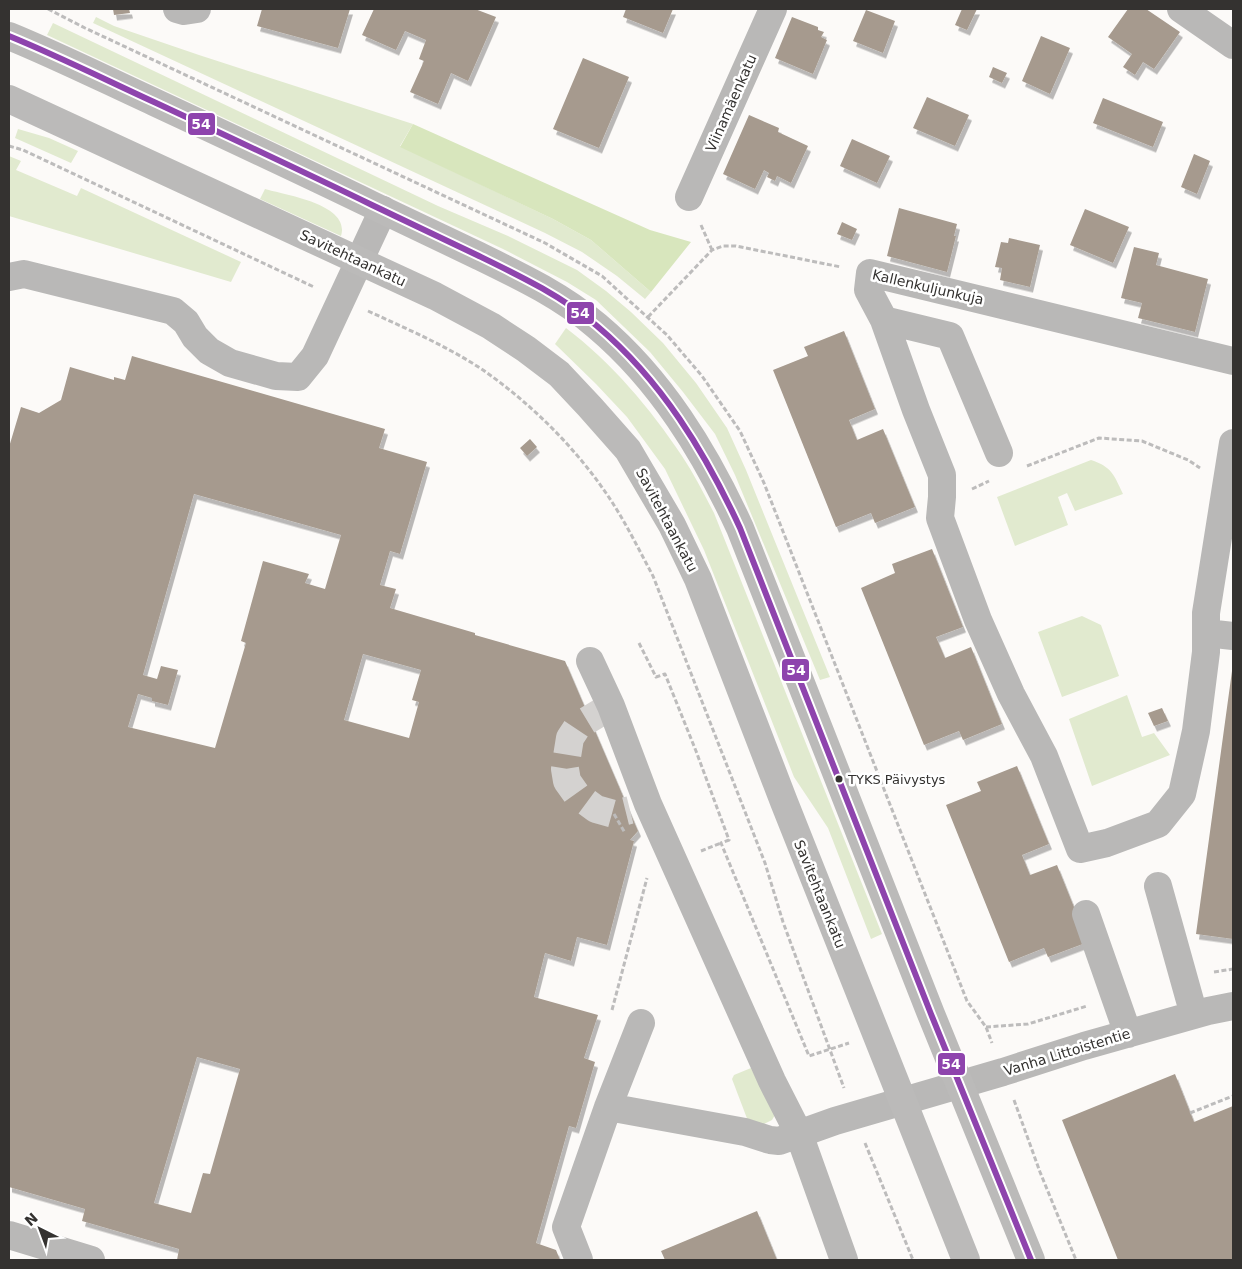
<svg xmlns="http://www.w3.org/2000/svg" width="1242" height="1269" font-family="'DejaVu Sans',sans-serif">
<defs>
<filter id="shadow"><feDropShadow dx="3" dy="5.5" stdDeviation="0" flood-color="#0004"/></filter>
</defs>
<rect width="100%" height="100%" fill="#fcfaf8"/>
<path fill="#e1eacf" d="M96,17l18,9 85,29 214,69 -13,22 153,73 38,21 60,52 -6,7 -28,-23 -35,-24 -37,-19 -452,-210z
M53,23l385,183 70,30 69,34 29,21 25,21 32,31 33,40 31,45 19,42 84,207 -10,3 -85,-205 -20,-41 -32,-42 -33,-40 -54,-52 -29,-18 -64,-33 -456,-214z
M18,129l31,9 29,13 -7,12 -56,-25z
M9,156l12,5 -5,9 61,26 4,-8 160,74 -10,20 -222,-66z
M265,189c20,6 86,15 76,47l-81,-37z
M566,328c46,35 84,80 116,128 12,18 22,38 32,57l168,421 -11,5 -43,-111 -34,-51 -90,-227 -39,-81 -38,-52 -31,-33 -41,-40z
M1091,460c21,7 23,15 32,34l-48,17 -8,-18 -9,4 10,28 -53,21 -18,-49z
M1082,616l19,9 18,51 -57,21 -24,-65z
M1127,695l15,42 12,-4 16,22 -78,31 -23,-67z
M751,1068l24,47 -3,5 -10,5 -14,-4 -16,-42 2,-4z"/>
<path fill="#d8e6bd" d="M413,124l237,106 41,12 -40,50 -60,-52 -38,-21 -153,-72z"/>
<path fill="#a69a8e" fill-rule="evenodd" filter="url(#shadow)" d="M113,9h16l1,4 -16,2z
M262,9h88l-12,39 -81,-22z
M374,9h101l21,8 -28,64 -17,-8 -13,31 -28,-12 14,-31 -5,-2 7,-19 -21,-9 -9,19 -34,-15z
M626,9h47l-10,24 -40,-16z
M962,9h15l-10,21 -12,-5z
M1128,9h18l34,23 -26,37 -11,-7 -8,13 -12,-8 9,-13 -24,-17z
M866,10l29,11 -12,32 -30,-12z
M792,17l26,10v3l6,2 -3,5 6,3 -14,34 -38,-16z
M1041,36l29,12 -20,46 -28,-13z
M583,58l46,19 -30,71 -46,-19z
M993,67l14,6 -5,10 -13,-6z
M927,97l42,18 -14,31 -42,-18z
M1103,98l60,24 -10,25 -60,-24z
M749,115l30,13 -1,4 30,14 -17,37 -14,-7 -2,5 -8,-4 2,-4 -5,-3 -9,19 -32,-15z
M852,139l38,17 -13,27 -37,-17z
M1194,154l16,7 -13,33 -16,-7z
M899,208l58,16 -3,12h2l-9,36 -60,-16z
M1085,209l44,18 -16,36 -43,-18z
M842,222l15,7 -5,11 -15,-6z
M1009,238l31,7 -10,42 -30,-7 2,-12 -7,-1 6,-25 7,1z
M1134,247l25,6 -3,12 52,14 -13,53 -57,-14 4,-15 -21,-5z
M844,331l31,78 -26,11 8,20 26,-11 32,78 -40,16 -4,-10 -35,14 -63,-157 35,-14 -4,-9z
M132,356l253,73 -6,19 48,14 -27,92 -10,-3 -10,34 16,4 -6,19 85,25v2l90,26 73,170 -8,9 4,1 -27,104 -30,-8 -6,24 -26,-8 -11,44 64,18 -14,43 11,4 -19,66 -7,-2 -33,117 20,7 4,10h-383l2,-11 -97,-28 3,-12 -76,-22v-740l12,-40 18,6 22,-13 9,-33 44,13v-3l11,3zM194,494l147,41 -16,54 -20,-6 4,-9 -46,-13 -22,80 5,2 -31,105 -87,-21 10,-33 14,4v3l16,4 10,-35 -17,-4 -4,13 -14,-4zM363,654l58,16 -9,30 7,2 -10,36 -65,-18zM197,1057l43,12 -30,105 -7,-1 -12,40 -37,-10z
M530,439l7,8 -10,9 -7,-8z
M932,549l31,78 -27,10 9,21 26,-11 31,77 -39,16 -4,-9 -35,14 -63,-157 34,-15 -3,-9z
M1232,671h1v268l-37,-5z
M1162,708l6,13 -14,5 -6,-13z
M1017,766l32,78 -27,11 8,20 27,-10 31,77 -40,15 -4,-9 -35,14 -63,-157 35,-14 -4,-9z
M1175,1074l19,48 39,-16v154h-115l-56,-140z
M757,1211l20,49h-112l-4,-9z"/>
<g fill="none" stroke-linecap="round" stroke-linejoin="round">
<path stroke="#d4d2d0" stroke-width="28" stroke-dasharray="28 14" stroke-linecap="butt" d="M611,706l-33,20 -8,12 -5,31 2,12 10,14 19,14 18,5 16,-4"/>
<path stroke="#bdbcbc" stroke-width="3" stroke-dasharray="5 2.5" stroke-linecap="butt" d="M48,9l37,19 460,215 57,33 65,59 35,41 38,55 24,52 203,518 19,26 6,16
M9,146l14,4 291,137
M701,225l11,25
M368,311c39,18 79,35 115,59 47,33 90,75 123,123 18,26 32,55 47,83l112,287 18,59 61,166
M648,317l64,-67 11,-4h13l105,21
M1027,466l72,-28 43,3 46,19 12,8
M972,489l17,-8
M639,643l17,34 9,-3 31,77 33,89 -8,3 88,213 40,-13
M614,814l11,19
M701,851l20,-8
M1214,972l19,-3
M612,1010l35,-132
M986,1027l42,-3 59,-18
M1014,1100l26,72 36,88
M1190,1113l43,-17
M865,1143l48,117"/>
<path stroke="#b9b8b7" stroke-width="28" d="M177,9l7,2 13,-2
M1181,9l52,36
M689,197l84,-188
M9,277l15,-3 149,37 13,11 9,15 14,14 21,12 46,13 22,1 17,-21 68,-146
M884,320l66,16 49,117
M1233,361l-363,-88 -2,17 16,30 32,90 26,65v22l-2,21 38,102 33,74 33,62 36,93 27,-6 51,-19 24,-30 14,-63 10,-79v-39l27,-170
M1206,633l27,3
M590,661l21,45 37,98 124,277 27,53 45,126
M1158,886l36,129
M1086,914l42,120
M608,1107l137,25 25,8 9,1 56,-20 168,-49 81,-26 124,-35 25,-5
M9,1235l82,25
M579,1260l-13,-33 42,-120 33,-84"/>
<path stroke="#bbbab9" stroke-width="28" d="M9,36c49,20 97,44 145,66 73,34 146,68 218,103 36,17 72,34 107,51 41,20 83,40 118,70 64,54 108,126 143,202l191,486 100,246
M9,99l426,197 56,30 35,23 33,25 31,33 38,43 44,75 26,54 86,223 182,458"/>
<defs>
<path id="bus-1" d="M9,36c49,20 97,44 145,66 73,34 146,68 218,103 36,17 72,34 107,51 41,20 83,40 118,70 64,54 108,126 143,202l191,486 100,246"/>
</defs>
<use href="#bus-1" stroke="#fff" stroke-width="10"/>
<use href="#bus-1" stroke="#8e44ad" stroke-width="6"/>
</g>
<circle fill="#343230" stroke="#fff" stroke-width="2" cx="839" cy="779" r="4.5"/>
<g text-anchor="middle" stroke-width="5" stroke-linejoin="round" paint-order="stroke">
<g font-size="13" fill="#343230" stroke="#fff" text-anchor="start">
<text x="848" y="784">TYKS Päivystys</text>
</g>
<g font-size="14" fill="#343230" stroke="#fff">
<text transform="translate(731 103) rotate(-66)" y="5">Viinamäenkatu</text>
<text transform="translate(353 258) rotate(25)" y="5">Savitehtaankatu</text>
<text transform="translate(928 287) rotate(13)" y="5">Kallenkuljunkuja</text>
<text transform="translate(667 520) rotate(62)" y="5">Savitehtaankatu</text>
<text transform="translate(820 894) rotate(68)" y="5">Savitehtaankatu</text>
<text transform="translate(1067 1052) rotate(-17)" y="5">Vanha Littoistentie</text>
</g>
</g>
<g stroke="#fff" stroke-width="2">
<rect x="187" y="112" width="29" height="24" rx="5" fill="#8e44ad"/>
<rect x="566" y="301" width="29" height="24" rx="5" fill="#8e44ad"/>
<rect x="781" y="658" width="29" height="24" rx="5" fill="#8e44ad"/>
<rect x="937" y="1052" width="29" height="24" rx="5" fill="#8e44ad"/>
</g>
<g font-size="14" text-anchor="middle" font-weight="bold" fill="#fff">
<text x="201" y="129">54</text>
<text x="580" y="318">54</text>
<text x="796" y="675">54</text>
<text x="951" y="1069">54</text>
</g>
<rect width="1242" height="1269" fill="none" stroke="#343230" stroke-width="20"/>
<g transform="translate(40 1229) rotate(318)" stroke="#ffffff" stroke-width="4" paint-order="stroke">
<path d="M0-4L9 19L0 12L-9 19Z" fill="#343230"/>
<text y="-8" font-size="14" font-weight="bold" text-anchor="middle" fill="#343230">N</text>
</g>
</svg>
